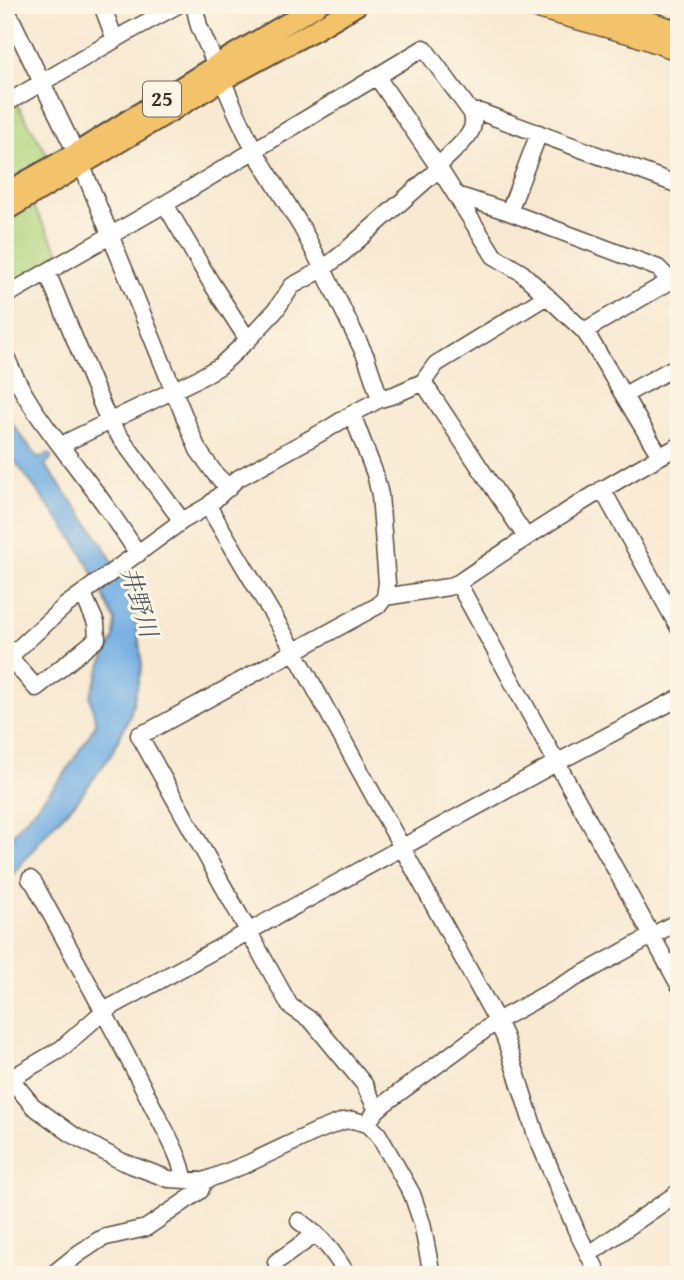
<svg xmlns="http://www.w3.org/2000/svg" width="684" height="1280" font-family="'Gentium Book Plus','Noto Serif JP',serif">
<rect width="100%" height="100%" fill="#fcf5e5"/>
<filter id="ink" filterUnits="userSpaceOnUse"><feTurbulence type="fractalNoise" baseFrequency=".0143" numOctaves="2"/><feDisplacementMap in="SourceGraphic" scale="14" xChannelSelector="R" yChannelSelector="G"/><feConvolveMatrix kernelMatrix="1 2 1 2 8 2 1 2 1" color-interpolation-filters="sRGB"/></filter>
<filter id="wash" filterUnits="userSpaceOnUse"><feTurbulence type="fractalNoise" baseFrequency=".00686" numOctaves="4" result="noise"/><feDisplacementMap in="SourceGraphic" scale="28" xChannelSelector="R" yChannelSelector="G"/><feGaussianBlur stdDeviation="1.57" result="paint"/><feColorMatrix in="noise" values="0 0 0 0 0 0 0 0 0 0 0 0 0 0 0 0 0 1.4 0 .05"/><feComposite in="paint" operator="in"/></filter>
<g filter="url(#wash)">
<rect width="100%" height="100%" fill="#f8e9d2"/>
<path fill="#afd47e" stroke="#757f4e" stroke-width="2" d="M15,101l34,56 -44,25v-75z
M33,206l30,53 -58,30v-67z"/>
<path fill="#72aee3" stroke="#566c80" stroke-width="2" d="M5,414l34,45 10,-6 3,4 -7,8 50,67 30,51 12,43 5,40 -12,50 -19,39 -34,46 -24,24 -48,59v-41l59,-68 32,-51 -6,-28 16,-43 8,-14 1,-18 -23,-50 -18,-31 -69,-92z"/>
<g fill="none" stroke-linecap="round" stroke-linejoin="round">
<path stroke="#72aee3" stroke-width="3.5" d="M678,994l1,1"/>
</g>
</g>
<g filter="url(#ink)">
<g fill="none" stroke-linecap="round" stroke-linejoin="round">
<defs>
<path id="minor" d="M102,5l13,35
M194,5l5,21 37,86 18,38 48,78 21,41 43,88 14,42
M5,6l71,147
M377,77l60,88 57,91 28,17 62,58 7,10 69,115
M5,104l125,-73 48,-26
M471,112h9l199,73
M82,166l116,284 18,25 13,13
M458,196l8,2 43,14 149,56 13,13
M165,204l45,77 38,59
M509,212l30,-79
M47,272l62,150 73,99
M5,296l160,-92 259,-156 47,64c12,25 -28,42 -38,62l-91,80 -19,15 -31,17 -17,25 -27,29 -28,26 -19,11 -132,64 -7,6
M584,331l95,-55
M5,354c18,46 44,76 73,115 21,27 42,56 60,85
M423,382l13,-18 111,-68
M624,395l55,-30
M352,414l23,60 5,21 7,88 -2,14 -6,8 -228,125 -12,5 151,271 22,15 52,63 13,26
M602,489l77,139
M208,506l87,146 202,369 8,17 31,97 41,97 22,43
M458,583l221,402
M385,597l63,-10 10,-4c72,-49 144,-96 221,-137
M5,652l31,36 61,-49 -1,-16 -13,-29
M9,657l56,-51 117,-85 26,-15 29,-27 89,-49 26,-16 28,-15 14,-4 29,-13 103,155
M30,879l4,4c39,72 79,144 116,218 10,21 32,56 34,78
M5,1072l28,34 40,29 50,27 46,17 35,2 43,-17 68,-32 28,-11 10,-1 15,4 10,10 34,60 10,29 10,52
M10,1079l51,-30 36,-32 14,-10 445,-244 123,-65
M371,1118l6,-8 8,-7 112,-82 182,-100
M299,1221c23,17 34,29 48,54
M588,1255l88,-61 3,4
M276,1262l40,-28
M52,1275l26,-21 21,-14 7,-3 40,-9 54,-37 4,-10"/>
<path id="major" d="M5,193l71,-40 140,-88 102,-60
M5,211l218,-131 92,-50 42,-25"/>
<path id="highway" d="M528,5l106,29 45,16
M595,5l84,27"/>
</defs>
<use href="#minor" stroke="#574739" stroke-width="19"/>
<use href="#major" stroke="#574739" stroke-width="23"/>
<use href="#highway" stroke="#574739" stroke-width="24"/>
<use href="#minor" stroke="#fff" stroke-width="16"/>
<use href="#major" stroke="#f2c36a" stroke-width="19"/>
<use href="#highway" stroke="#f2c36a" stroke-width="21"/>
</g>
</g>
<g text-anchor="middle" stroke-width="6" stroke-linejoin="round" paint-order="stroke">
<rect fill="#fcf5e5" stroke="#75675a" stroke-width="2" x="143" y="81.5" width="38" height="35" rx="5"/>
<g font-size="21" font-weight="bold" fill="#3b2a1e">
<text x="162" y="106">25</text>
</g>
<g font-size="24" font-style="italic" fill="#4e5863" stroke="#fcf5e5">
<text transform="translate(139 602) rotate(73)" y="8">井野川</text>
</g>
</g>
<rect width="684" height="1280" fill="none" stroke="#fcf5e5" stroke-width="28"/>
</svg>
